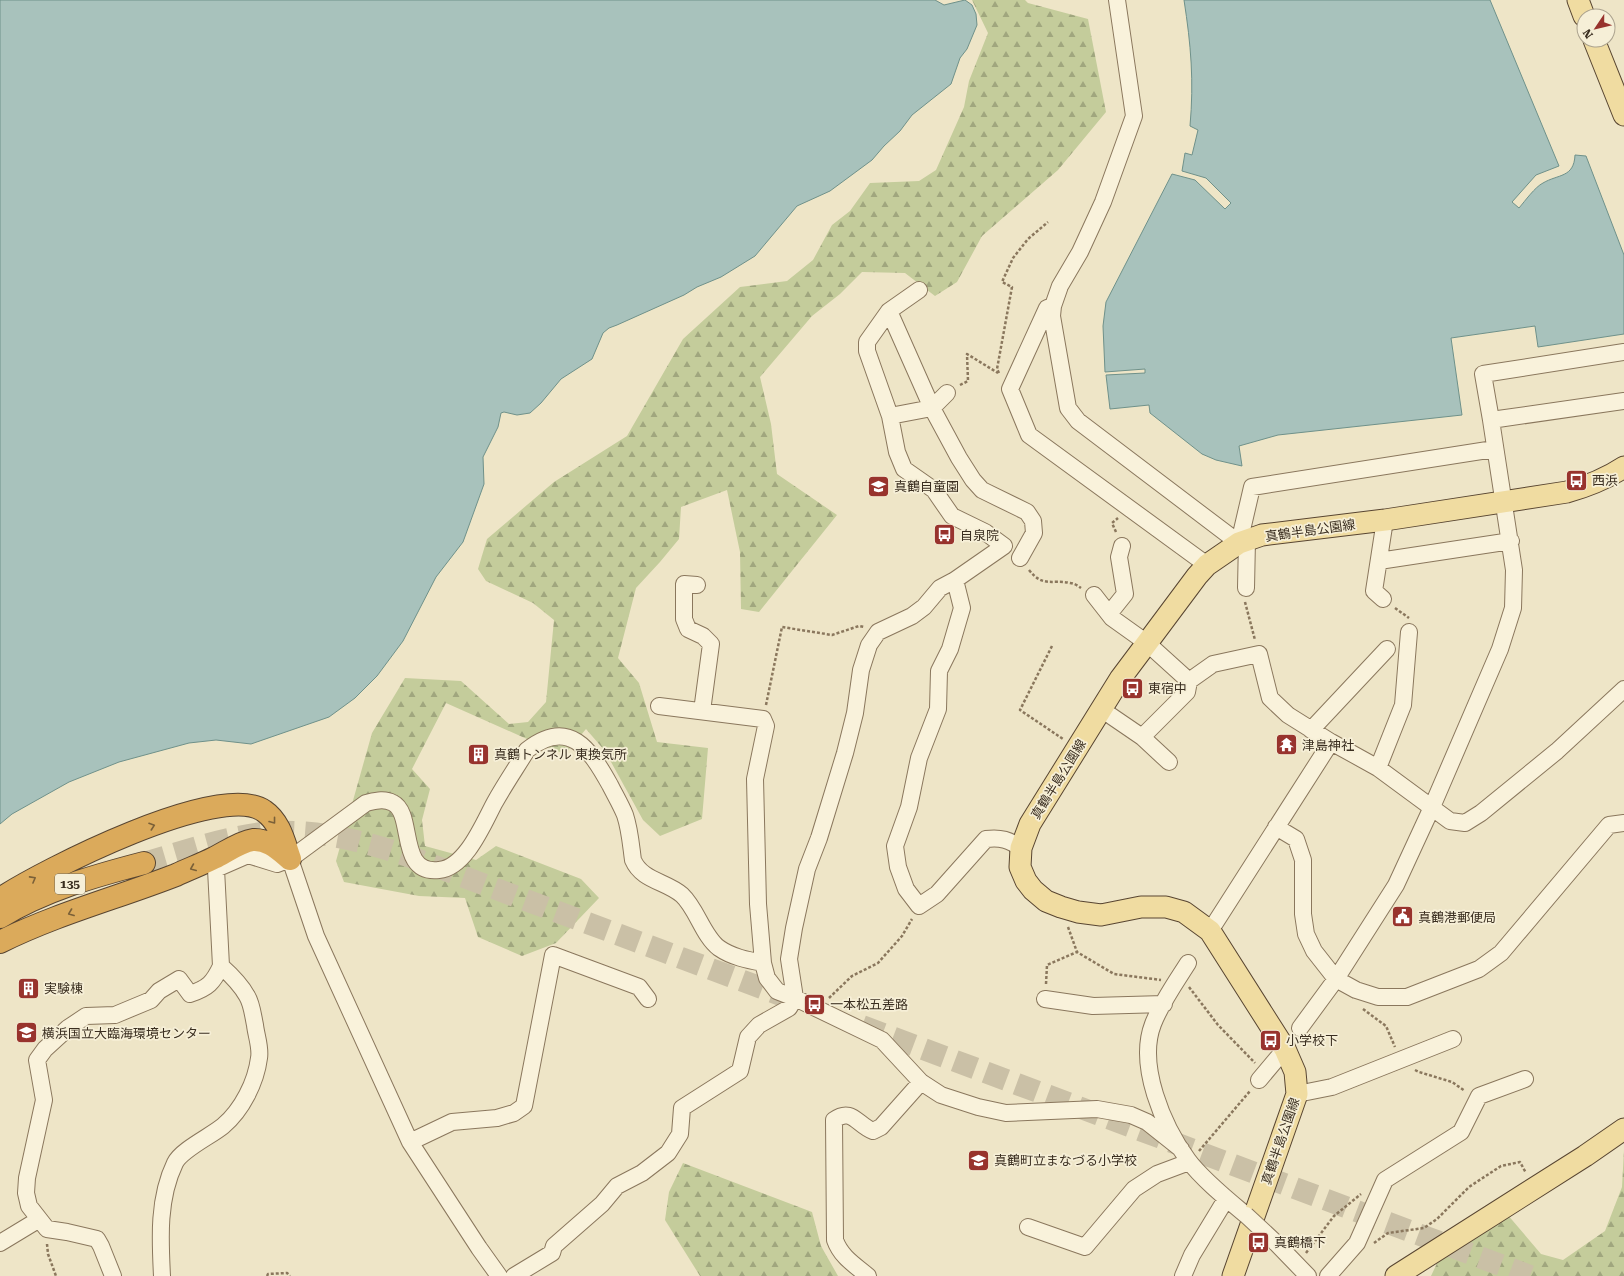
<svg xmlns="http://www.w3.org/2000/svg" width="1624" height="1276" font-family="'Roboto Serif','Noto Sans JP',serif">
<defs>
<pattern id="forest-firs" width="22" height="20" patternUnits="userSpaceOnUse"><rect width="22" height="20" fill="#c4cc9b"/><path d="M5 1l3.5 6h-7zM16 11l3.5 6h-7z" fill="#a0a67e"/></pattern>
</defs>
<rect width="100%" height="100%" fill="#eee5c7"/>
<path fill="url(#forest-firs)" d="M972,0h53l3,3 60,16 18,93 -48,58 -76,66 -25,46 -22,14 -30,-23 -43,-1 -22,22 -28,22 -52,61 11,47 6,50 60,41 -78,97 -18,-3 -1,-57 -13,-62 -46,17 -2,32 -19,23 -24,26 -18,70 21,25 18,59 51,6 -6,71 -42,17 -17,-16 -38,-69 -19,-22 -21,25 -38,-15 -81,-36 -34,66 18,20 -8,31 3,26 51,14 20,-14 85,33 18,19 -43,45 -34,13 -44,-19 -13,-39 -46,-2 -75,-14 -8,-21 36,-128 33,-55 56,3 48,43 19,-2 18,-20 8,-82 -21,-17 -47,-22 -8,-12 9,-30 67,-57 73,-46 56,-97 57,-52 47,-6 26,-21 19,-35 18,-14 20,-28 49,-2 17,-11 28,-63 5,-26 19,-48z
M1624,1150v126h-193l8,-17 68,-45 34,40 22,6 42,-29 17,-44z
M683,1163l129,49 9,34 17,30h-138l-35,-56 4,-28z"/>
<path fill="#a8c2bc" stroke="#6f918a" d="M0,0h935l9,5 21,-5 7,5 4,9 1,11 -10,24 -7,9 -9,26 -39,31 -12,16 -16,15 -12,14 -42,31 -33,15 -42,50 -34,21 -24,10 -13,8 -67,30 -8,3 -6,5 -11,26 -31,20 -20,24 -11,10 -13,2 -13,-3 -3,1 -3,14 -15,30 1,27 -21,58 -27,35 -33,64 -26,35 -22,22 -26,19 -78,27 -35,-4 -27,3 -70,19 -50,20 -57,32 -12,10z
M1184,0h306l69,166 -23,9 -24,27 7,6c6,-7 16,-21 24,-25 15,-9 31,-5 32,-28l11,1 38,99v79l-86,13 -3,-21 -84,12 11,77 -184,20 -39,11 3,20 -26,-6 -14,-6 -52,-41 -1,-8 -39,4 -4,-34 39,-2v-4l-40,3 -2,-46 3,-24 66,-128 23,6 30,29 6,-6 -25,-25 -24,-7 3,-18 7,2 6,-25 -8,-4c4,-45 1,-81 -6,-126z"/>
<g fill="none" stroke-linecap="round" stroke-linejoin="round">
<path stroke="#cac0a6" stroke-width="22" stroke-dasharray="22 11" stroke-linecap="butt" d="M144,863c42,-12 86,-28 130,-31 45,-2 89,9 131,23l389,145
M862,1026l668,250"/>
<defs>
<path id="minor" d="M1117,0l17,116 -31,86 -23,50 -20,34 -7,20 -1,10 16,92 10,13 161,122 13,-56 242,-38
M1053,306l-6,2 -37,81 19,46 178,130
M889,311l43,97 27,50 14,22 9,10 45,22 6,9 1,12 -14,25
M890,416l42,-8 15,-15
M1491,420l-8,-46 141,-22
M1379,561l132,-20
M955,580l7,28 -12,41 -11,22 -1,38 -19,49 -10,49 -14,39 3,21 8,22 13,17 18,-12 49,-55c15,-2 23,1 35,9
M697,585l-13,-1v35l4,10 15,7 8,8 -9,67
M1246,588l1,-48
M1094,595l18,23 35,25 42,38 24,-17 46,-10 11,44 18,17 43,27 47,26 72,53 15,2 16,-10 76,-62 67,-62
M1383,599l-9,-8 11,-71
M1109,614l16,-20 -6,-37 3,-11
M659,706l104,13 3,7 -11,53 3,125 5,59 4,15 10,13 18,7 87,42 39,42 20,13 37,12 28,6 91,-4 34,6 16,7 34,27
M1101,709l41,28 27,25
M1311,730l76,-81
M1142,737l45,-45 2,-11
M1378,768l25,-63 6,-73
M1276,827l20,12 7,21v54l3,20 8,17 22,28 20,11 22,7h29l72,-28 22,-16 108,-128 15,-2
M290,859l26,77 94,206 69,106 20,28
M1210,931l121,-189
M1188,963c-12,19 -27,40 -35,61 -16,41 10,102 35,136 14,19 40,40 58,55
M1045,999l48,7 71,-2
M1300,1028l36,-49 60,-94 36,-78 68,-158 13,-41 1,-38 -23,-150 133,-19
M1259,1080l26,-31
M1297,1094l35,-7 121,-48
M410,1142l42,-20 45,-4 17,-5 10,-7 29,-151 86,32 9,12
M1028,1227l57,20 49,-58 23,-15 32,-12
M1275,1242l33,34
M0,1243l38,-23
M113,1276l-12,-30 -4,-7 -30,-7 -20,-3 -18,-23 -3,-13 1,-15 17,-78 -7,-40 8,-11 23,-21 18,-12 29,-1 36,-15 8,-9 20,-12 11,15c18,-6 23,-11 31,-28
M162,1276c-2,-38 -4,-78 13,-113 6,-13 36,-27 48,-37 19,-16 33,-44 36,-68 2,-10 -3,-23 -4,-33 -2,-9 -3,-21 -8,-29 -6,-11 -17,-22 -26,-30l-5,-97 32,-14 29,9 13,-5 76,-56c9,-2 18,-5 27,0 22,11 4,72 46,67 27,-2 45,-48 56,-68 10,-18 21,-34 32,-52 42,-33 63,-1 83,35 5,10 11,20 15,30 5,15 6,31 8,45 9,21 33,21 49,35 15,14 21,41 37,53 13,9 28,12 44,15
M514,1276l38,-23 2,-7 48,-42 15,-18 25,-13 26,-20 12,-19 2,-26 58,-37 8,-34 11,-12 30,-17 6,-10 -6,-39 5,-31 13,-59 12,-31 26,-85 10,-40 6,-43 8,-25 9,-13 34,-16 12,-9 16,-19 15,-8 49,-34 -19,-14 -33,-16 -18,-26 -30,-21 -7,-17 -7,-36 -23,-65v-9l22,-31 30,-21
M868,1276c-13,-11 -27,-19 -33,-36l-1,-120c18,-13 23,5 39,11l8,-4 40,-45
M1183,1276l9,-21 34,-56
M1328,1276l29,-33 28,-63 76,-48 18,-36 46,-17"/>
<path id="major" d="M1578,0l6,16
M1594,40l30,75
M1233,1276l64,-182 -2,-22 -10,-23 -75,-118 -26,-19 -18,-5h-25l-40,8 -23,-3 -17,-5 -15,-6 -13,-11 -7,-9 -6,-14 1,-19 9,-24 90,-145 27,-36 50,-67 10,-11 32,-22 23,-8 123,-15 182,-28c21,-6 39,-13 57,-25
M1396,1276l189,-120 39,-27"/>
<path id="highway" d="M0,899c42,-28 221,-119 264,-88 16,11 20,31 26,48
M0,917c45,-27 94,-41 144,-54
M0,942c56,-28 117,-44 176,-67 13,-6 26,-11 38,-17 12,-6 26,-16 39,-18 15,-1 26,10 37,19"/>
</defs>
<use href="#minor" stroke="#8a775d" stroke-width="18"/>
<use href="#major" stroke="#584531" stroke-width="23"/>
<use href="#highway" stroke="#584531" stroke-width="24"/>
<path stroke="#8a775d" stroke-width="2.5" stroke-dasharray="3 2" stroke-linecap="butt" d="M999,373l-2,-4 15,-82 -10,-5 11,-24 15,-19 20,-17
M960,385l8,-4 -1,-27 31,19
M1116,532l-4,-9 6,-5
M1029,570c14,18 23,9 41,13 4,0 8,3 11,5
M1245,602l10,38
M1395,608l14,10
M1052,646l-32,64 43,29
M766,705l16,-78 50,8 27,-9 5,1
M1068,927l9,25 37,22 47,6
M1046,984l1,-19 30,-13
M1189,987l29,38 37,38
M829,998l23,-22 26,-13 24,-27 10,-17
M1363,1009l23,17 9,21
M1415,1070l4,2 33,10 13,9
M1199,1151l51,-60
M1374,1243l14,-10 36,-5 13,-9 32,-32 32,-21 19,-4 6,11
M47,1244l1,10 8,22
M1306,1253l28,-37 27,-22
M267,1276l1,-2 19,-1 3,3"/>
<use href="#minor" stroke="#f9f2db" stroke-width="16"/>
<use href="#major" stroke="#f0dca1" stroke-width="21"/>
<use href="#highway" stroke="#dbaa5b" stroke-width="22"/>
<defs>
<path id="minor-bridge" d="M1246,1215l29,27"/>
</defs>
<use href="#minor-bridge" stroke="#8a775d" stroke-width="18" stroke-linecap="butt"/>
<use href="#minor-bridge" stroke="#f9f2db" stroke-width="16"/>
</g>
<defs><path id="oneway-chevron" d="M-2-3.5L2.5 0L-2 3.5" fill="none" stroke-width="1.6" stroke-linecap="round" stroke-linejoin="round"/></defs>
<g stroke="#7a6038">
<use href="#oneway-chevron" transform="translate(273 821) rotate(52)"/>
<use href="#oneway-chevron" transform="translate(152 826) rotate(-19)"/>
<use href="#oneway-chevron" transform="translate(193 868) rotate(157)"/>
<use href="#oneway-chevron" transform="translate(33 879) rotate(-29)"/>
<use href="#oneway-chevron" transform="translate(71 913) rotate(159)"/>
</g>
<defs>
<symbol id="bus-square" viewBox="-11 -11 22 22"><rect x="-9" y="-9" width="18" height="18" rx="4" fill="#98332d" stroke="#f6efd7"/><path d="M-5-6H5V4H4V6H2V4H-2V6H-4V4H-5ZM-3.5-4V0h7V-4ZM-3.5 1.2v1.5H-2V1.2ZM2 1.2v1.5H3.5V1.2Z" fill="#fff"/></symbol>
<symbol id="school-square" viewBox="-11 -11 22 22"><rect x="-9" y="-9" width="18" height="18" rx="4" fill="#98332d" stroke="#f6efd7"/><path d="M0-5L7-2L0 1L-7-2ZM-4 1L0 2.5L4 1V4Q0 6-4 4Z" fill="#fff"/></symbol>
<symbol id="temple-square" viewBox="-11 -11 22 22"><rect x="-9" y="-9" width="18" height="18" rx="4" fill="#98332d" stroke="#f6efd7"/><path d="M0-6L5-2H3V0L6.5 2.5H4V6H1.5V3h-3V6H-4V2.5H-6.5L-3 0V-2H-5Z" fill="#fff"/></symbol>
<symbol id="building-square" viewBox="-11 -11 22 22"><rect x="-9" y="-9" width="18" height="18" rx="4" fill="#98332d" stroke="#f6efd7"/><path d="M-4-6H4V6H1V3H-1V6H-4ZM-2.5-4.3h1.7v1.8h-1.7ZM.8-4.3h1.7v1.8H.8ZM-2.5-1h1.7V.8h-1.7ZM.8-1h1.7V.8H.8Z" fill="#fff"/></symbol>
<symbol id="civic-square" viewBox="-11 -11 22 22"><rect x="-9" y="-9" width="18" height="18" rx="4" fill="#98332d" stroke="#f6efd7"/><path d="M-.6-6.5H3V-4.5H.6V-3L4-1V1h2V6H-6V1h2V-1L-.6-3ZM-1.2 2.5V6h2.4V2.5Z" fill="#fff"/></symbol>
<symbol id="university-square" viewBox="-11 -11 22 22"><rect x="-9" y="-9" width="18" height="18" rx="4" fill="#98332d" stroke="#f6efd7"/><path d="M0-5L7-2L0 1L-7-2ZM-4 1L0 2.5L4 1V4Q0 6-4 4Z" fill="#fff"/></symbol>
</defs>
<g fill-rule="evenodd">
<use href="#bus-square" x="1564" y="468" width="25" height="25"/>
<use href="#school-square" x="866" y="474" width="25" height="25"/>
<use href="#bus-square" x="932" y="522" width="25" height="25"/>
<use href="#bus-square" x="1120" y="676" width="25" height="25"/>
<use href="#temple-square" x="1274" y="732" width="25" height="25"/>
<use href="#building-square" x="466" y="742" width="25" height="25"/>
<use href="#civic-square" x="1390" y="904" width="25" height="25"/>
<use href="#building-square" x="16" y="976" width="25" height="25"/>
<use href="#bus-square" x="802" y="992" width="25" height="25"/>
<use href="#university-square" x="14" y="1020" width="25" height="25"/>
<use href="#bus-square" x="1258" y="1028" width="25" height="25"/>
<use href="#school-square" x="966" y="1148" width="25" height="25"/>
<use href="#bus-square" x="1246" y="1230" width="25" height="25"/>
</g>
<g text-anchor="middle" stroke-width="3.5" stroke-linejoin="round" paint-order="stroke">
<rect fill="#f6efd7" stroke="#726857" stroke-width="1" x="55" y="874" width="30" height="20" rx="3"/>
<g font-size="12" font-weight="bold" fill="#3a2e20">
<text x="70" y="888">135</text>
</g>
<g font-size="13" fill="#3a2e20" stroke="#f6efd7" text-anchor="start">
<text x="1592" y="485">西浜</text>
<text x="894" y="491">真鶴自童園</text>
<text x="960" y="540">自泉院</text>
<text x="1148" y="693">東宿中</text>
<text x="1302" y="750">津島神社</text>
<text x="494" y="759">真鶴トンネル 東換気所</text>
<text x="1418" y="922">真鶴港郵便局</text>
<text x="44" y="993">実験棟</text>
<text x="830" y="1009">一本松五差路</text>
<text x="42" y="1038">横浜国立大臨海環境センター</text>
<text x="1286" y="1045">小学校下</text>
<text x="994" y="1165">真鶴町立まなづる小学校</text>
<text x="1274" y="1247">真鶴橋下</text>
</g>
<g font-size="13" fill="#3a2e20" stroke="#f6efd7">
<text transform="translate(1310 530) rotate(-8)" y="5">真鶴半島公園線</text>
<text transform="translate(1058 779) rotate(-58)" y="5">真鶴半島公園線</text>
<text transform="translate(1280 1141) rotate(-71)" y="5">真鶴半島公園線</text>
</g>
</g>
<g transform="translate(1596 28) rotate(235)"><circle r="19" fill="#f6efd7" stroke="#aba28e"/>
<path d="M0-3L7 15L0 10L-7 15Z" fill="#98332d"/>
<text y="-6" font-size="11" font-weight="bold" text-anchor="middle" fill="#3a2e20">N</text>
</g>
</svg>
